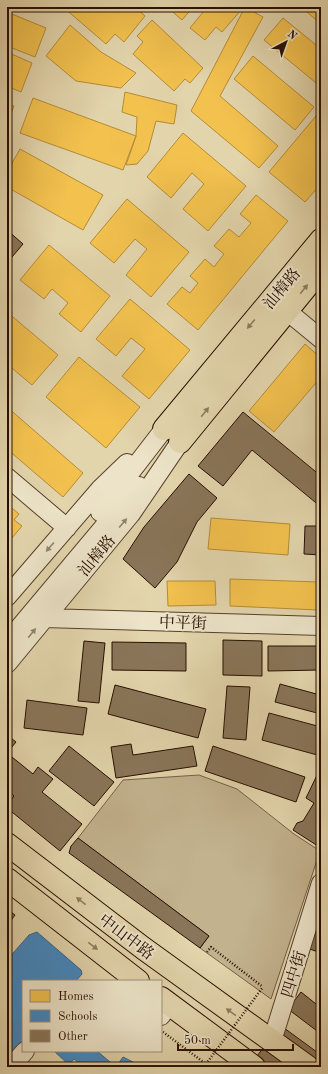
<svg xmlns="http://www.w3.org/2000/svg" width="328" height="1074" font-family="'Old Standard TT','Noto Serif SC',serif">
<rect width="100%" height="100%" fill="#e2d4ab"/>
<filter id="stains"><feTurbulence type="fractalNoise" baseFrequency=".005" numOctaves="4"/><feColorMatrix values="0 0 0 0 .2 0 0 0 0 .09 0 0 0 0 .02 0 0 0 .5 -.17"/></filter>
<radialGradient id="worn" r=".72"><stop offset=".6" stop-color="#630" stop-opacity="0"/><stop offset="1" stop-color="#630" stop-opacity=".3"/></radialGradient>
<path fill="#c2b28e" stroke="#756047" d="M199,775l38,14 57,45 26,17 -49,148 -71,-51 9,-12 -131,-98 45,-58z"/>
<path fill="#f2c14e" stroke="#b58b37" d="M38,7h12l-1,4z
M63,7h72l10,9 -21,26 -9,-8 -9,10z
M167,7h26l-11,13z
M200,7h40l2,2 -20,23 -6,-5 -11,13 -15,-12 14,-17z
M245,7l18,10 -43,79 58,50 -19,22 -68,-57z
M301,7h20v17z
M7,12l39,16 -11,29 -28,-11z
M283,18l38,31v38l-57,-47z
M152,20l51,48 -13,15 -5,-4 -11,12 -41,-37 10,-12 -6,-6z
M70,25l31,27 35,21 -15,15 -45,-7 -30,-25z
M7,52l25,11 -11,29 -14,-6z
M253,56l61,51 -19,23 -61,-51z
M125,92l52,13 -3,19 -18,-3 -8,30 -11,13 -11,1 10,-29 1,-19 -15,-5z
M33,98l103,38 -13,34 -103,-37z
M7,104l7,2 -7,18z
M321,110v74l-16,18 -36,-30z
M183,133l63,53 -38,45 -25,-22 21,-25 -12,-11 -21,25 -24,-21z
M20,149l83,46 -20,35 -76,-43v-15z
M256,195l32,26 -90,109 -31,-26 15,-17 8,6 8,-10 -8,-7 15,-17 9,8 10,-13 -10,-8 15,-17 10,8 12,-14 -11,-9z
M127,199l62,53 -38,45 -25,-22 21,-26 -12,-10 -21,24 -24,-20z
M49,245l61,51 -29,36 -22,-18 9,-11 -16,-14 -8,10 -24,-19z
M130,299l60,51 -41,49 -27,-23 23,-27 -14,-11 -15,18 -20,-17z
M7,312l51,43 -26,30 -25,-21z
M305,344l16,14v19l-47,55 -25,-21z
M79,357l61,50 -34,41 -60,-51z
M7,407l76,66 -20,24 -56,-48z
M7,504l12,10 -5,6 8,6 -15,18z
M211,518l79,6 -2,31 -80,-6z
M230,579l89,3 -1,28 -88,-4z
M167,581h48l1,24 -48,1z"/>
<path fill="#3f88c5" stroke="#38638a" d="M37,932l44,38 1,4 -6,7h-53v59l-13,15 -3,7v-102l22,-25z
M54,1051h43l19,16h-32l-10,-8 -5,6z
M123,1057l20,10h-27z"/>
<path fill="#897559" stroke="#280e00" d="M7,230l16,14 -16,19z
M243,412l78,64v31l-69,-57 -29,36 -25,-20z
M189,474l28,24 -20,24 -20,40 -22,26 -32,-29 21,-32z
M305,526h16v29l-17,-1z
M223,640l39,1v35l-39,-1z
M84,641l21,2 -6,60 -21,-2z
M112,642l74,1v28l-74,-1z
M268,646h53v24l-53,1z
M280,684l40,11 -1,-9 2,1v27l-46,-12z
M115,685l91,24 -8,29 -90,-24z
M227,686l23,1 -4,53 -23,-2z
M27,700l60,8 -4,27 -59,-7z
M269,713l52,14v29l-59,-16z
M7,735l9,7 -9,11 26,21 5,-7 15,12 -11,13 40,32 -22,27 -53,-43v-3l7,-9 -7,-6z
M131,744l2,11 60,-9 4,20 -81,12 -5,-31z
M69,746l45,36 -20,24 -45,-35z
M213,746l92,31 -9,25 -91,-31z
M319,771l2,2v75l-28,-18 4,-7 6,-2 11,-18 -8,-5z
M78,838l131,98 -9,12 -131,-95 2,-7z
M7,909l8,6 -8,11z
M316,923l5,2v28l-14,-5z
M301,992l20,16v26l-33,-25z
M280,1025l41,30v12h-72z"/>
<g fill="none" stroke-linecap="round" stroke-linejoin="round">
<defs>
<path id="minor" d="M287,311l34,28
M7,477l60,51
M100,512l64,-83
M7,597l93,-108 27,-26
M44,618l277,8
M7,642l115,-137 17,-19
M7,664l124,-150 49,-72
M161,1016l8,-12
M272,1041l49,-158
M11,1067l14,-16"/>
<path id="major" d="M164,429l157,-189
M180,442l141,-173
M7,844l136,104 165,119
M7,879l131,102
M161,998l93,69"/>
</defs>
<use href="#minor" stroke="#56402b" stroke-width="20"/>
<use href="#major" stroke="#280e00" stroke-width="24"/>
<path stroke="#280e00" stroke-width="2.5" stroke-dasharray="1 2" stroke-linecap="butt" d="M207,952l4,-5 52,40
M163,1032l43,32"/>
<use href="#minor" stroke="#ece3c8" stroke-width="18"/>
<use href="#major" stroke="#e2d4ab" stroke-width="22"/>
<path stroke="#280e00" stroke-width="2.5" stroke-dasharray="1 2" stroke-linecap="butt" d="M206,1064l57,-77"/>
</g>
<defs><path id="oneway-solid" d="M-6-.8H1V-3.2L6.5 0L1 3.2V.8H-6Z"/></defs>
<g fill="#8e7b5e">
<use href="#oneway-solid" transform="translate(304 289) rotate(-51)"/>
<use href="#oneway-solid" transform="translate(251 324) rotate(130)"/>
<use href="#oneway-solid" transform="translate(205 412) rotate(-51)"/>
<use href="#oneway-solid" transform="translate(81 901) rotate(-142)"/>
<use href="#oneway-solid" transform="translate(93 946) rotate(38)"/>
<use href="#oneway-solid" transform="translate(231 1012) rotate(-144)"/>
</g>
<g fill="#94836e">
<use href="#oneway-solid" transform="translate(123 523) rotate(-50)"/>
<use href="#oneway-solid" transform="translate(50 547) rotate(131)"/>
<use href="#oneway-solid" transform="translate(32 633) rotate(-51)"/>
</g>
<g text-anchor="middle" stroke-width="4" stroke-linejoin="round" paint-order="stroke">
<g font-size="16" fill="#280e00" stroke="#ece3c8">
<text transform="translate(281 288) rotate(-50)" y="6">汕樟路</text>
<text transform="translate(96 555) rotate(-50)" y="6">汕樟路</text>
<text transform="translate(183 622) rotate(2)" y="6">中平街</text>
<text transform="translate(127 936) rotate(37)" y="6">中山中路</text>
<text transform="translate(293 974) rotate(-73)" y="6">四中街</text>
</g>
</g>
<rect width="328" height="1074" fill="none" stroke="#e2d4ab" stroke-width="24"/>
<rect x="8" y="8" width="312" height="1058" fill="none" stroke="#280e00" stroke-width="2"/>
<rect x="12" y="12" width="304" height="1050" fill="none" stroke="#280e00"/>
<rect x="22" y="980" width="140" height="72" fill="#ece3c8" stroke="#9e8e78"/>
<rect x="30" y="990" width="20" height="12" fill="#f2c14e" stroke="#9e8e78"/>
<text x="58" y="1000" font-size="12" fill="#280e00">Homes</text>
<rect x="30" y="1010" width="20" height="12" fill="#3f88c5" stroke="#9e8e78"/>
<text x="58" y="1020" font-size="12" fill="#280e00">Schools</text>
<rect x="30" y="1030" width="20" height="12" fill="#897559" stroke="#9e8e78"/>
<text x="58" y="1040" font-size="12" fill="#280e00">Other</text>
<g transform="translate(286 42) rotate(41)" stroke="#ece3c8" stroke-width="3" paint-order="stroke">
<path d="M0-3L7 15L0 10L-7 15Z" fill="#280e00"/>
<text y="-6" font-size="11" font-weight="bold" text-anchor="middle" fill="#280e00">N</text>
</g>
<path d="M178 1044v6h115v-6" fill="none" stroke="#280e00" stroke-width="2"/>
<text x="184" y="1044" font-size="12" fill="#280e00" stroke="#ece3c8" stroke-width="3" paint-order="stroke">50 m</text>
<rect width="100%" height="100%" filter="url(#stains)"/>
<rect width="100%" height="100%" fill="url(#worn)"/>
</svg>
